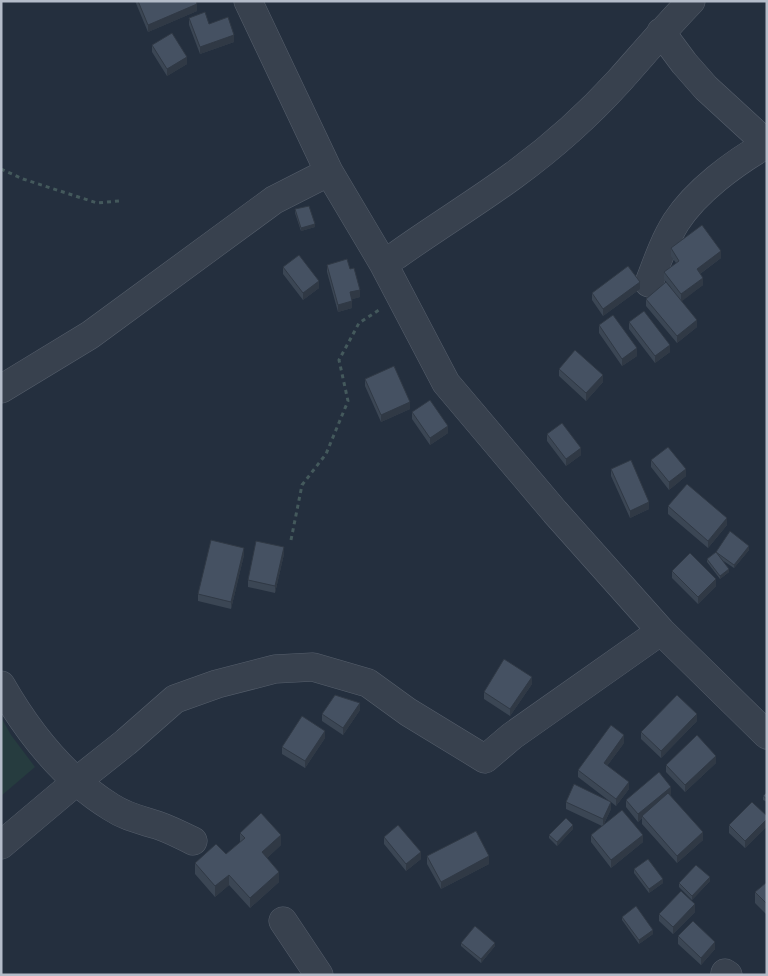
<svg xmlns="http://www.w3.org/2000/svg" width="768" height="976" font-family="Signika,sans-serif">
<rect width="100%" height="100%" fill="#242f3e"/>
<path fill="#263c3f" d="M1,717l10,18 24,32 -34,29z"/>
<g fill="none" stroke-linecap="round" stroke-linejoin="round">
<defs>
<path id="minor" d="M248,1l81,171 54,91 63,120 109,129 106,119 106,104
M661,32l23,31 22,25 61,56
M383,263l14,-8c39,-28 79,-52 117,-80 37,-27 75,-61 105,-94 24,-27 47,-54 72,-80
M649,283c8,-21 15,-42 27,-61 20,-31 58,-59 91,-78
M1,389l89,-54 184,-135 55,-28
M1,685c27,47 63,93 110,122 15,10 30,13 46,18 12,4 24,10 36,16
M1,845l76,-64 49,-39 49,-43 42,-15 58,-15 38,-2 55,16 40,29 77,47 27,-23 149,-105
M283,921l36,54
M725,973l3,2"/>
</defs>
<use href="#minor" stroke="#565f6c" stroke-width="29"/>
<path stroke="#44595c" stroke-width="3" stroke-dasharray="4 4" stroke-linecap="butt" d="M1,169l22,10 74,24 22,-2
M291,540l11,-55 24,-31 22,-53 -9,-41 20,-37 20,-13"/>
<use href="#minor" stroke="#38414e" stroke-width="28"/>
</g>
<path fill="#3b4654" d="M135,1h61l1,10 -49,21z
M189,18l20,6 25,18 -34,12 -11,-29z
M152,45l35,19 -20,12 -15,-24z
M295,209l20,18 -14,4 -6,-18z
M671,248l50,10 -21,16 3,11 -22,16 16,26 -20,16 -31,-37v-7l26,-10 -8,-10v-7l12,-9 -5,-7z
M327,265l33,32 -8,2v9l-14,4 -11,-40z
M283,267l36,21 -16,12 -20,-26z
M640,289l-37,27 -11,-16v-7z
M629,322l41,30 -15,11 -26,-34z
M599,325l38,31 -15,10 -23,-33z
M559,369l44,13 -17,19 -27,-25z
M365,379l45,30 -29,13 -16,-36z
M412,412l36,21 -18,12 -18,-26z
M547,434l34,21 -15,11 -19,-25z
M651,460l35,16 -17,14 -18,-23z
M611,469l38,40 -19,9 -19,-42z
M668,506l59,19 -19,23 -40,-34z
M749,550l-15,18 -12,-8 7,12 -9,7 -13,-17v-3l9,-7z
M284,554l-9,39 -27,-6v-7z
M244,555l-13,54 -33,-8v-7z
M672,571l44,15 -18,18 -26,-26z
M532,684l-22,32 -26,-17v-7z
M360,710l-17,25 -21,-14v-7z
M697,721l-36,37 -20,-19v-7z
M325,738l-20,30 -23,-14v-7z
M624,743l-17,23 22,23 -13,17 -5,-4v7l-7,15 39,18 -32,26 -20,-26v-7l11,-9 -36,-17v-7l42,-2 -30,-23v-7z
M716,763l-31,29 -19,-20v-7z
M767,792v10l-4,-2v-4z
M671,794l-1,1 33,45 -26,23 -35,-39v-6l-4,4 -12,-15v-7z
M767,816v10l-22,22 -16,-15v-8z
M573,829l-16,17 -8,-8v-3z
M240,833l41,12 -14,13 12,24 -29,26 -21,-23 -14,12 -20,-23v-11l31,-9 14,-12z
M384,837l37,22 -15,12 -22,-27z
M427,856l62,8 -48,25 -14,-25z
M634,869l29,14 -14,10 -15,-20z
M710,881l-18,19 -13,-13v-4z
M767,882v33l-12,-12v-11z
M695,912l-22,22 -14,-13v-7z
M622,917l31,17 -14,10 -17,-24z
M678,936l37,13 -14,16 -23,-21z
M461,943l34,3 -14,17 -20,-17z"/>
<path fill="#303945" d="M197,4v7l-49,21v-7z
M234,35v7l-34,12v-7z
M187,57v7l-20,12v-7z
M315,224v3l-14,4v-3z
M721,251v7l-24,18v-7z
M703,278v7l-22,17v-8z
M319,281v7l-16,12v-7z
M640,282v7l-37,27v-7z
M360,290v7l-10,3v-8z
M352,301v7l-14,4v-7z
M697,320v7l-20,16v-7z
M670,345v7l-15,11v-7z
M637,348v8l-15,10v-7z
M603,375v7l-17,19v-8z
M410,402v7l-29,13v-7z
M448,426v7l-18,12v-7z
M581,448v7l-15,11v-7z
M686,469v7l-17,14v-8z
M649,502v7l-19,9v-7z
M727,518v7l-19,23v-7z
M749,546v4l-15,18v-3z
M284,547v7l-9,39v-7z
M244,548v7l-13,54v-7z
M729,569v3l-9,7v-3z
M716,579v7l-18,18v-7z
M532,677v7l-22,32v-7z
M360,703v7l-17,25v-7z
M697,714v7l-36,37v-7z
M325,731v7l-20,30v-7z
M624,735v8l-20,27v-7z
M716,756v7l-31,29v-7z
M629,782v7l-13,17v-7z
M671,787v7l-28,23 -1,-1v2l-4,4v-8z
M611,802v7l-8,17v-7z
M767,819v7l-22,22v-7z
M573,825v4l-16,17v-4z
M703,832v8l-26,23v-7z
M281,835v10l-19,18v-11z
M643,835v7l-32,26v-8z
M421,852v7l-15,12v-7z
M489,856v8l-48,25v-7z
M279,872v10l-29,26v-10z
M229,875v10l-14,12v-11z
M710,877v4l-18,19v-4z
M663,879v4l-14,10v-4z
M695,904v8l-22,22v-7z
M653,930v4l-14,10v-4z
M715,942v7l-14,16v-7z
M495,943v3l-14,17v-4z"/>
<path fill="#455162" stroke="#303945" d="M138,1h58l1,3 -49,21z
M205,12l4,12 19,-7 6,18 -34,12 -11,-29z
M172,33l15,24 -20,12 -15,-24z
M309,206l6,18 -14,4 -6,-19z
M702,225l19,26 -24,18 6,9 -22,16 -17,-22 15,-11 -8,-13z
M299,255l20,26 -16,12 -20,-26z
M347,259l3,10 4,-1 6,22 -10,2 2,9 -14,4 -11,-40z
M628,266l12,16 -37,27 -11,-16z
M666,282l31,38 -20,16 -31,-37z
M644,311l26,34 -15,11 -26,-34z
M613,315l24,33 -15,11 -23,-34z
M575,350l28,25 -17,18 -27,-24z
M394,366l16,36 -29,13 -16,-36z
M430,400l18,26 -18,12 -18,-26z
M562,423l19,25 -15,11 -19,-25z
M668,447l18,22 -17,13 -18,-22z
M631,460l18,42 -19,9 -19,-42z
M687,484l40,34 -19,23 -40,-35z
M730,531l19,15 -15,19 -18,-13z
M211,540l33,8 -13,54 -33,-8z
M256,541l28,6 -9,39 -27,-6z
M716,552l13,17 -9,7 -13,-17z
M690,553l26,26 -18,18 -26,-26z
M504,659l28,18 -22,32 -26,-17z
M335,695l25,8 -17,25 -21,-14z
M677,695l20,19 -36,37 -20,-19z
M302,716l23,15 -20,30 -23,-14z
M611,725l13,10 -20,28 25,19 -13,17 -38,-29z
M697,735l19,21 -31,29 -19,-20z
M659,772l12,15 -33,27 -12,-14z
M574,784l37,18 -8,17 -37,-17z
M767,792v7l-4,-3z
M668,793l35,39 -26,24 -35,-40z
M752,802l15,14v3l-22,22 -16,-16z
M622,810l21,25 -32,25 -20,-25z
M261,813l20,22 -19,17 17,20 -29,26 -21,-23 -14,11 -20,-23 21,-19 10,10 19,-16 -5,-5z
M566,818l7,7 -16,17 -8,-7z
M398,825l23,27 -15,12 -22,-27z
M476,831l13,25 -48,26 -14,-26z
M648,859l15,20 -14,10 -15,-20z
M696,865l14,12 -18,19 -13,-13z
M767,882v22l-12,-12z
M681,891l14,13 -22,23 -14,-13z
M636,906l17,24 -14,10 -17,-23z
M693,921l22,21 -14,16 -23,-22z
M475,926l20,17 -14,16 -20,-16z"/>
<rect width="768" height="976" fill="none" stroke="#b4bcc9" stroke-width="5"/>
</svg>
